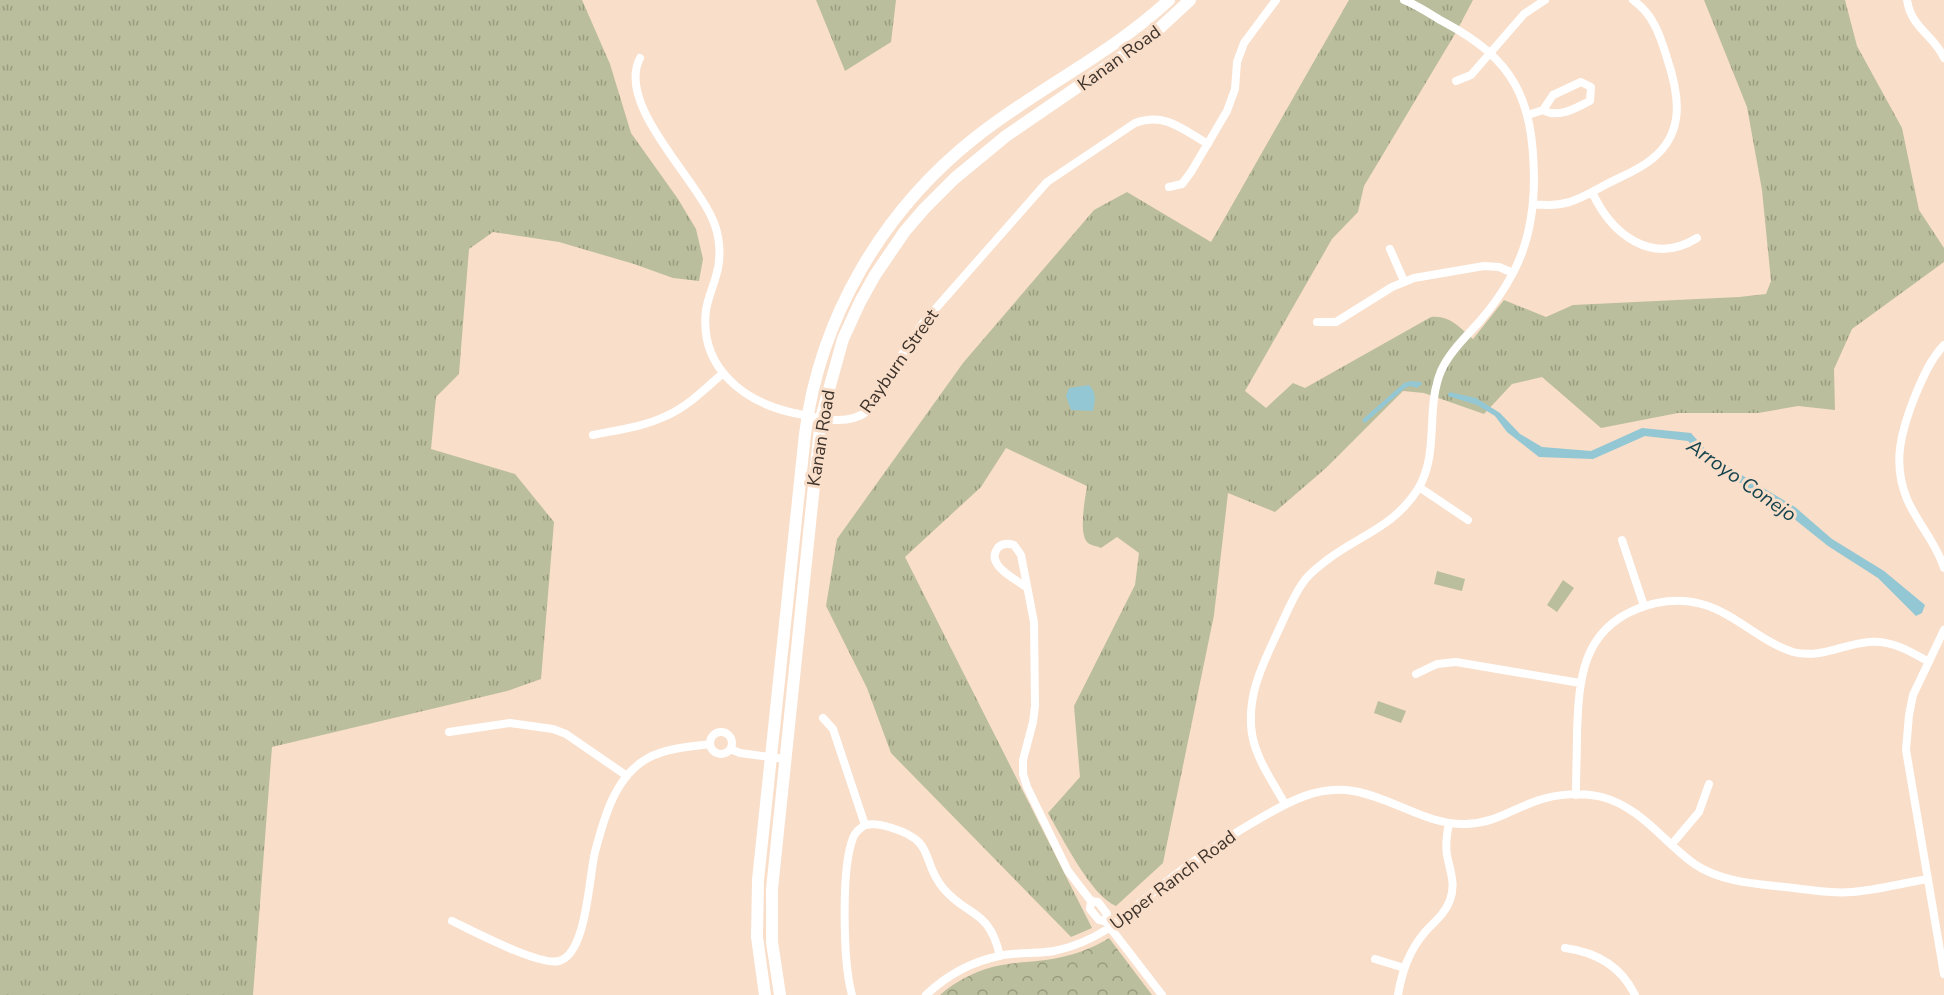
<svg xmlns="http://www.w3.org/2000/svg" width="1944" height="995" font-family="'Nunito Sans',sans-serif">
<defs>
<pattern id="grass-tufts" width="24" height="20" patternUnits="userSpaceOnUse" patternTransform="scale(1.5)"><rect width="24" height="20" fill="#babe9c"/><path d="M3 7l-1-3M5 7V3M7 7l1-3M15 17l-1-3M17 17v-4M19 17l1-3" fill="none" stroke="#999b7f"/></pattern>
<pattern id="park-crowns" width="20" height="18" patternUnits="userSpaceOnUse" patternTransform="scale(1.5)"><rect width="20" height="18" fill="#babe9c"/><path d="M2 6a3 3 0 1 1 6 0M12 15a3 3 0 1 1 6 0" fill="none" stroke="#999b7f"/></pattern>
</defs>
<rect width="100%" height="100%" fill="#f9dec9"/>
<path fill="url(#grass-tufts)" d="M0,0h582l28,64 21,69 47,66 18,30 7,30 -4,22 -26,-3 -39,-14 -75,-22 -66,-10 -24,17 -10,125 -23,23 -5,52 84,25 39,48 -13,157 -34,12 -235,56 -19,248h-253z
M816,0h80l-5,42 -46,29z
M1349,0h124l-18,34 -91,152 -6,26 -26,27 -87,152 21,17 27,-25 12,5 126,-71c19,-2 29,11 42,22l31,-39 42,17 27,-12 166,-8 27,-3 5,-13 -9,-91 -15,-83 -43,-107h141l12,46 45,82 17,82 25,38v14l-92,67 -18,40 1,41 -37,-4 -40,7h-80l-77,15 -59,-51 -30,7 -28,30 -60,-21 -21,-2 -77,77 -51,44 -47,-19 -14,122 -51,248 -47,43c-25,-10 -54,-69 -68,-93l32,-36 -6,-71 61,-121 4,-32 -22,-16 -16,11c-4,-2 -9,-2 -13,-5 -10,-9 -3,-43 -1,-57l-81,-38 -25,39 -76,70 187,371 -21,9 -180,-184 -24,-65 -41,-82 11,-67 126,-176 131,-153 33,-18 84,50z"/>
<path fill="url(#park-crowns)" d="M1109,938l43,57h-212c17,-15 39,-26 62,-30 21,-4 43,-3 64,-9 16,-4 30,-10 43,-18z"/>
<path fill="#babe9c" d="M1437,571l28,8 -3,12 -28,-7z
M1563,580l11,8 -17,24 -10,-7z
M1378,701l28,10 -5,12 -27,-10z"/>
<path fill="#93c7d3" d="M1411,381l10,1 1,2 -5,4 -6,-2 -6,2 -40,35 -2,-1v-3l41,-36z
M1089,385c8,8 6,16 4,26l-22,-1 -5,-14 3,-8z
M1449,392l27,6 24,15 20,21 22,13 49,4 51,-23 49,5 14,16 35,25 55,33 37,32 52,32 41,34 -3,8 -6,3 -38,-38 -50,-32 -35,-28 -86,-57 -19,-20 -43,-5 -52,23 -54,-2 -32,-25 -12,-16 -18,-11 -29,-9z"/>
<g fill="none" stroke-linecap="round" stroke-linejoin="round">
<path stroke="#fff" stroke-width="8" d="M1907,0c4,28 27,35 37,58
M640,58c-24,46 54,118 72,160 8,17 10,39 4,58 -3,11 -8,22 -10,34 -7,57 37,92 88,103 25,5 52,14 74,-2l39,-65 16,-23 124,-141 88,-59c30,-11 47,6 73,21
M1456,81l15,-6 53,-61 21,-14
M1528,115l15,-5c16,9 32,-2 47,-9l1,-14 -10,-5 -28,13 -10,15
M1169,187l13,-3 9,-12 36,-61 8,-22 2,-27 7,-19 32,-43
M1592,192c20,43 60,74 105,46
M1534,204c33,4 45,-5 73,-20 15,-8 32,-14 45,-25 34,-27 27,-65 15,-101 -7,-23 -14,-44 -34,-58
M1390,249l14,32
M1317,322h19l56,-35 22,-9 70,-12 15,1 14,6
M1944,345c-14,15 -21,32 -29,51 -14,35 -23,67 -8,103 10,24 29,43 37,69
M593,435c24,-5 50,-8 73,-19 21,-9 39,-27 56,-42
M1419,487l49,33
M1622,540l22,66
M1026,587c-11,-8 -40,-22 -29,-38 4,-6 10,-6 17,-4l7,10 13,67 1,84 -2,16 -10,38v14l4,13 41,84 23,30 -1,8 9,11 6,1 57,74
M1944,630l-31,65 -4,20 -3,35 38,224
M1416,674l21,-10 19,-2 124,21
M823,718l10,11 32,96c10,-2 17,0 27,3 45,14 28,32 51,60 25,30 46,20 57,68
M710 743a11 11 0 1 1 22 0a11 11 0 1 1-22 0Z
M449,732l61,-9 43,6 13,5 61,42
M730,749l10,4 45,6
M1576,795c0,-22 1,-43 1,-64 2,-51 5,-100 60,-122 22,-9 45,-11 68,-4 32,10 56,37 88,47 27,7 50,-8 76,-10 22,-2 41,9 60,20
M1285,804c-12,-22 -29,-45 -33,-70 -6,-40 12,-72 28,-107 7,-15 13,-30 22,-43 6,-10 16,-17 25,-24 33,-25 67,-33 91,-71 22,-37 7,-80 23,-118 9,-20 25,-34 39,-50 13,-15 24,-31 33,-48 16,-30 21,-62 21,-95 -1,-80 -20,-119 -92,-157 -12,-7 -25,-16 -38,-21
M1672,844l27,-32 10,-28
M1091,901l7,1 9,12 -2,7
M452,921c21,10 87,45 107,40 28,-7 30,-86 36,-109 9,-34 20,-76 53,-94 19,-10 41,-11 62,-14
M1565,948c30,4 56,18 70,47
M1375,959l29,9
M852,995c-9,-32 -11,-127 1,-157 2,-6 6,-9 12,-13
M926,995c20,-19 45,-33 73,-39 18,-4 37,-2 55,-5 20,-4 38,-12 55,-23 49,-40 95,-78 150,-109 29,-17 59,-34 94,-28 39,6 72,34 113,33 30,-1 46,-15 73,-24 18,-6 44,-8 63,-3 38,10 61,44 91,66 28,20 67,21 100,25 20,2 39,6 59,4 25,-2 51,-9 76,-13
M1398,995c4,-24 11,-44 27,-63 9,-10 20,-18 25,-32 6,-16 0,-29 -3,-45 -2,-11 0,-22 2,-32"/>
<path stroke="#fff" stroke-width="12" d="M765,995l-8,-58 1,-57 47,-446c15,-117 78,-224 171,-297 62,-49 135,-83 193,-137
M780,995l-8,-53v-53l49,-471 22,-79 17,-37 15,-27 30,-44 19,-22 31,-31 51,-42 143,-98 41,-38"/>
</g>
<g text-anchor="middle" stroke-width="6" stroke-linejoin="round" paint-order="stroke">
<g font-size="18" fill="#3e332b" stroke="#f9dec9">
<text transform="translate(1119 58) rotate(-36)" y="6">Kanan Road</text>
<text transform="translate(899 361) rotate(-55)" y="6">Rayburn Street</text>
<text transform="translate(821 438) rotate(-81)" y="6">Kanan Road</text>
<text transform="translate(1173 880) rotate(-37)" y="6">Upper Ranch Road</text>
</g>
<g font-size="20" font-style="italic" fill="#14434d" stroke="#f9dec9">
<text transform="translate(1742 480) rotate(35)" y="7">Arroyo Conejo</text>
</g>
</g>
</svg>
